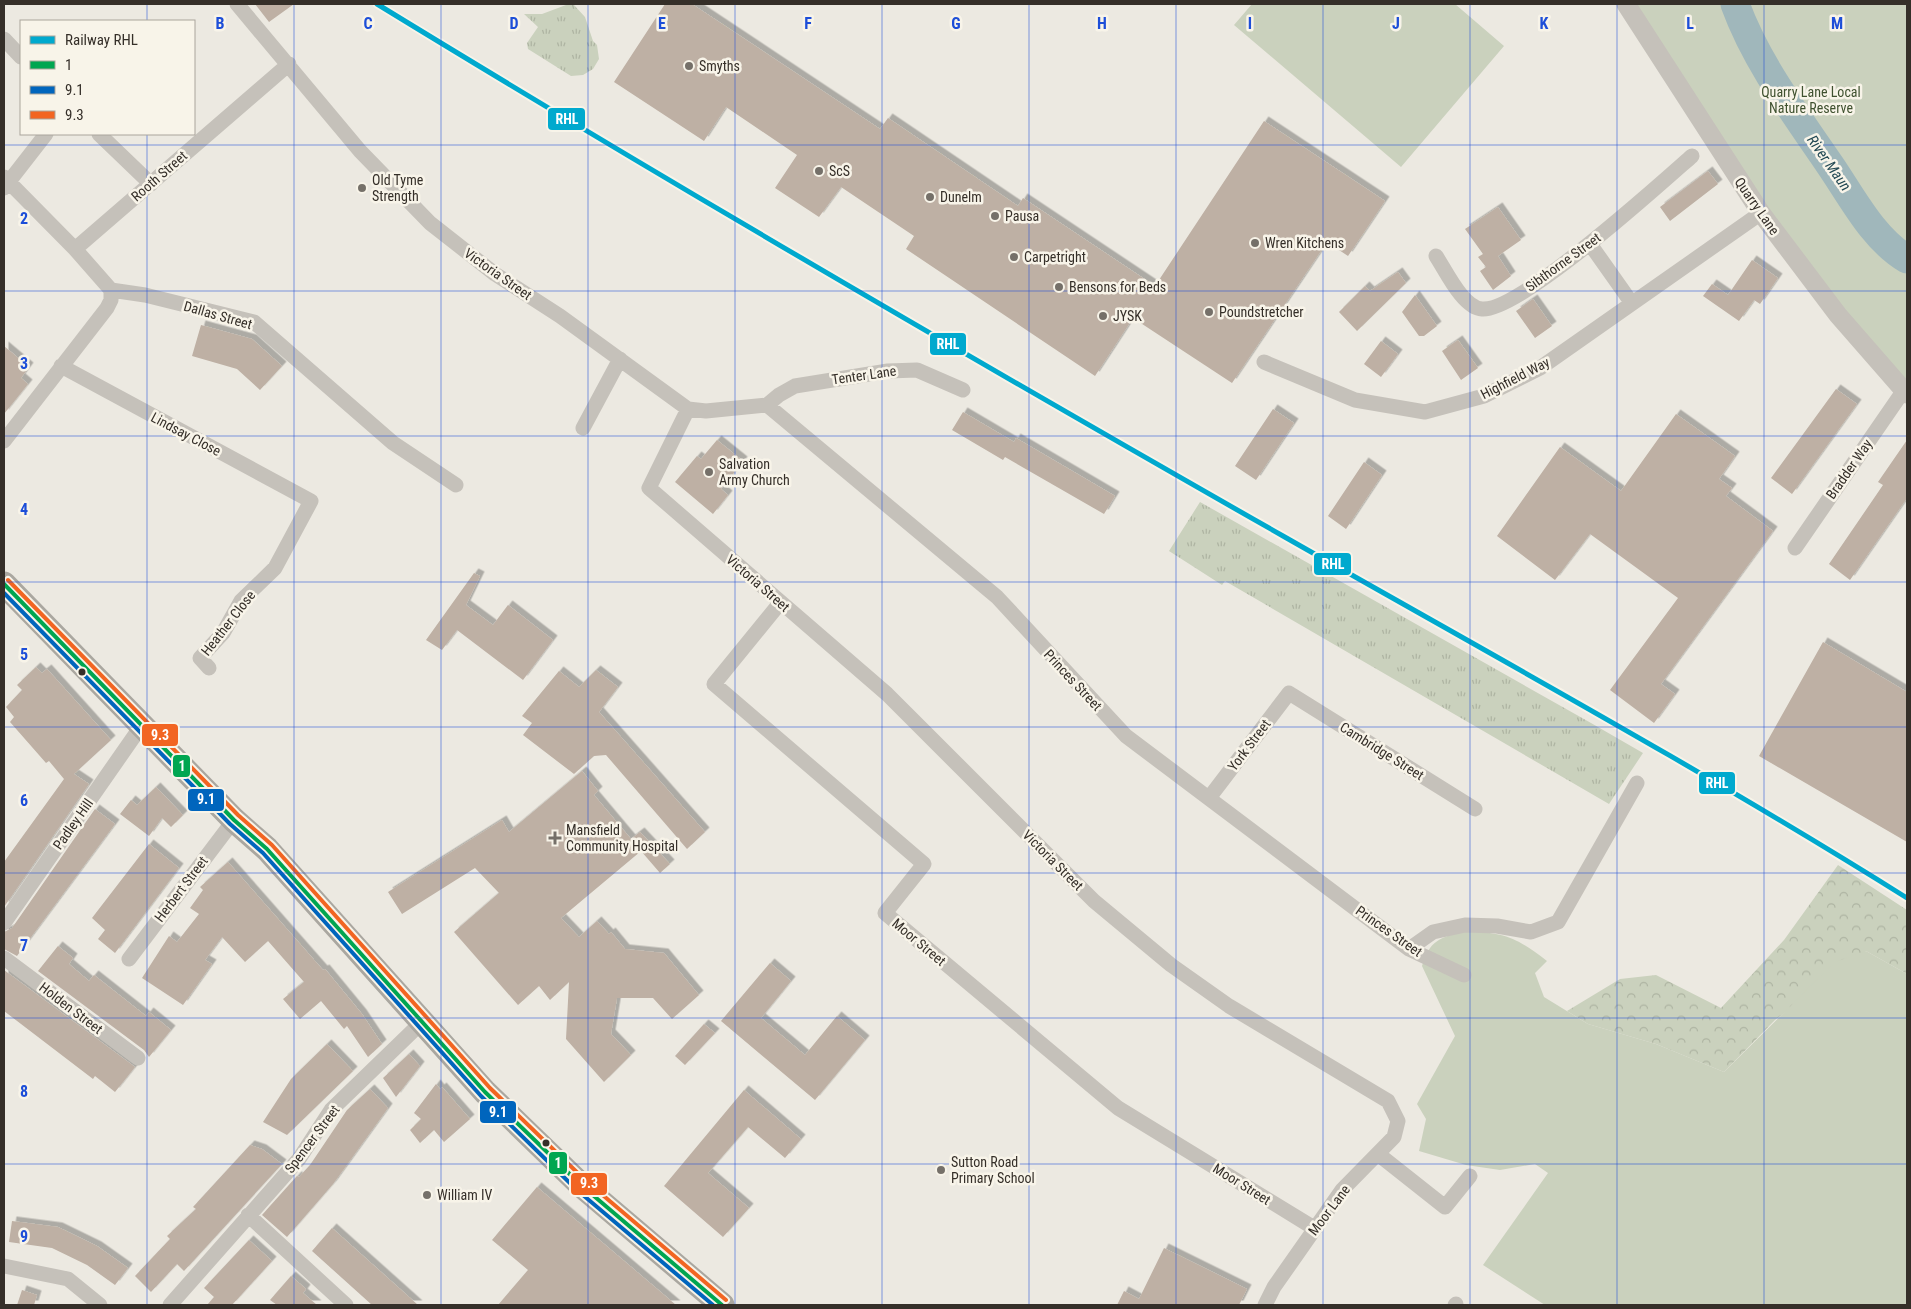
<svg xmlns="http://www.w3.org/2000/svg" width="1911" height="1309" font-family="'Roboto Condensed',sans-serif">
<defs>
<pattern id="grass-tufts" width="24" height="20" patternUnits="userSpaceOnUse" patternTransform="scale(1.25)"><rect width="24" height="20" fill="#cad1bd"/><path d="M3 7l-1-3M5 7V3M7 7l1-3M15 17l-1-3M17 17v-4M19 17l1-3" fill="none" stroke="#aeb4a2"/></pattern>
<pattern id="forest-crowns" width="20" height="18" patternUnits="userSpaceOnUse" patternTransform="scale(1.25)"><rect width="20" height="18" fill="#cad1bd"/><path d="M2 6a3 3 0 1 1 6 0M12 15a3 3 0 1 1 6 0" fill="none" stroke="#aeb4a2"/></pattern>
<filter id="shadow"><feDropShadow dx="4.5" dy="-4.5" stdDeviation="0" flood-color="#0004"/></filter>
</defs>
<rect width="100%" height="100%" fill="#ece9e1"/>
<path fill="url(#grass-tufts)" d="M566,5h8l11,12 8,24 4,4 2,14 -6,10 -10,6 -12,1 -43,-27 -1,-6 11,-16 -14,-13h18z
M1200,502l391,221 52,30 -34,51 -384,-223 -3,4 -53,-34z"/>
<path fill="url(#forest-crowns)" d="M1838,865l69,45v64l-41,-23 -91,69 -51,52 -68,-28 -68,-20 -21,-13 53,-32 36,-4 65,33 63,-68z"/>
<path fill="#cad1bd" d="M1252,4h203l49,42 -103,121 -167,-142z
M1635,4h272v380l-65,-77 -70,-92z
M1465,931c39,2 50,5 82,30l-12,12 9,24 44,27 68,20 68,28 111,-110 31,-11 41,23v331h-362l-62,-40 65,-92 -13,-9 -35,6 -34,-5 -47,-14 7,-32 -9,-15 38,-68 -33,-70c8,-26 17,-28 43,-35z"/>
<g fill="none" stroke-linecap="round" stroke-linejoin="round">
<path stroke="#a0b7bb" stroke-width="29" d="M1735,4c21,58 61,111 95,161 22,32 43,74 77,94"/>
</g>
<path fill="#beb0a4" filter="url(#shadow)" d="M255,4h39l-25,18z
M665,4h27l188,125 8,-11 130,88 5,-8 132,88 109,-165 121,80 -37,55 -21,-14 -95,141 -99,-65 -38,58 -189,-127 8,-13 -73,-49 -22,30 -44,-29 22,-33 -71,-48 -22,34 -90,-59z
M1708,171l10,13 -48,37 -10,-14z
M1498,207l23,33 -23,16 13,20 -18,14 -13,-19 6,-4 -8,-10 5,-3 -18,-25z
M1752,260l26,18 -18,26 -6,-4 -15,21 -36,-25 9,-12 16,11z
M1398,272l8,11 -49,48 -18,-19 26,-26 5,5z
M1415,295l22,31 -13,10h-5l-17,-24z
M1533,299l19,27 -17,12 -19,-27z
M201,325l51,14 30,27 -22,24 -23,-21 -45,-13z
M1458,340l20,28 -17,12 -19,-29z
M1381,341l17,13 -17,23 -17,-13z
M4,346l25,21 -8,11 7,6 -24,30z
M1836,389l21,15 -65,90 -21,-16z
M1273,409l21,14 -38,57 -21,-14z
M963,412l51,30 2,-4 99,58 -11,18 -99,-57 -2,3 -51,-30z
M1676,414l59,42 -16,23 13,9 -6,8 47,35 -112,153 14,10 -21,29 -44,-33 68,-92 -88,-64 -35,46 -58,-44 63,-89 61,44z
M717,440l26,21 -22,28 7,6 -15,19 -38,-32 22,-26 4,3z
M1907,440v58l-57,82 -21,-16 54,-79 -5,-3z
M1364,462l18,13 -36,54 -18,-13z
M474,573l6,3 -14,29 27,20 15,-20 45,35 -30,40 -66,-50 -15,20 -16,-10z
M1823,642l84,50v150l-148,-86z
M36,667l6,6 5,-4 64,71 -37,34 15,10 -85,123v-45l60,-83 -15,-18 -3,2 -36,-41 4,-5 -8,-10 16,-17 -5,-5z
M596,670l22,17 -19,25 106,120 -18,17 -81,-94 -12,1 -20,18 -51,-39 9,-12 -10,-7 37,-45 20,16z
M582,771l16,20 -4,4 37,44 9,-7 30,32 -10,9 -19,-22 -80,67 18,19 18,-16 12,13 2,-2 14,17 39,4 35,42 -27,24 -19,-21h-36l-6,36 20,21 -27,27 -38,-43 3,-57 -19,18 -11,-14 -21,19 -64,-73 45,-39 -24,-25 -73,46 -14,-22 114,-72 7,12z
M156,787l27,28 -12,12 -9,-9 -13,18 -29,-22 11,-14 6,5z
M95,809l20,15 -98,132 -13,-7v-17l8,-4z
M149,844l30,24 -64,85 -17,-14 7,-9 -13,-12z
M228,862l95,108 2,-1 37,45 20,30 -14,13 -21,-31 -3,3 -23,-28 -21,18 -17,-20 21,-17 -36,-41 -23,21 -23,-25 -17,23 7,4 -29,41 -41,-27 27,-42 8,6 22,-28 -9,-6 13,-18 -3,-3z
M58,946l15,12 -4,6 20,17 5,-6 52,41 3,-4 22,18 -22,27 -5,-7 -106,-79z
M770,963l21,18 -30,37 44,37 32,-39 28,24 -50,60 -94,-79z
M4,970l131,97 -20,25 -20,-16 -2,3 -17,-13 -72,-55z
M704,1024l11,9 -30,32 -10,-9z
M327,1044l26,27 -66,64 -24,-13 28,-43z
M409,1054l11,12 -24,31 -13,-19z
M436,1084l4,5 2,-2 28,32 -26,23 -10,-12 -14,13 -10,-13 11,-11 -7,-6z
M370,1089l18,19 -55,76 -46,53 -25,-22 35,-39 2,1 11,-12 37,-55z
M744,1090l57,49 -16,19 -37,-31 -40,46 41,35 -26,29 -59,-51z
M250,1145l12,4 20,15 -98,107 -7,-7 -26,28 -16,-16 35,-37 -3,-3 29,-27 -3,-2z
M537,1187l139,118h-178l30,-35 -36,-30z
M12,1221l46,6 39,19 31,22 -13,17 -28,-20 -35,-17 -43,-6z
M332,1228l86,77h-46l-60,-54z
M249,1240l23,21 -40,44h-25l7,-8 -10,-9z
M1164,1248l83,41 -8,16h-122l7,-14 15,8z
M291,1276l15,13 -3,4 14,12h-40l-7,-5z
M22,1290l15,5 -3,10h-17z"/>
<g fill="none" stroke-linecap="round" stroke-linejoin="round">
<path stroke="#c5c1ba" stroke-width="15" d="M237,4l123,147 70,72 65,51 65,42 128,93 18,2 61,-6 230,192 129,139 283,213 55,26
M4,39l17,18
M99,134l52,50
M4,177l71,72 36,41
M4,188l42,-54
M1590,244l41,58
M75,249l214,-185
M1436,256c10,15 27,52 46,53 37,3 177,-124 210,-153
M1264,362l91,38 70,12 59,-16 56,-28 221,-155
M61,366l250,135 -36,67 -34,33 -18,32 -23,25 9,10
M767,405l12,-10 16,-9 93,-15 29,-1 46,20
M688,409l-39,79 238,206 207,207 77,64 58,41 159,95 10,20 -4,16 -52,53 -68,97 -9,18
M583,428l37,-69
M4,441l103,-133 4,-8v-10l34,5 109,27 139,121 63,42
M1795,548l109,-158
M780,603l-66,81 210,180 -39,49 233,195 196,120
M1209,798l80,-105 186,116
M4,923l138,-198
M1409,949l24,-17 32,-7 32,1 34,6 27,-10 79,-139
M4,958l134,100
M129,959l105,-139
M1378,1154l67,53 25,-31
M248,1215l98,90
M4,1266l64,13 32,26
M170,1305l129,-146 32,-49 90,-87
M1455,1305l1,-1"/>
<path stroke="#c5c1ba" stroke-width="19" d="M1626,4l135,209 77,102 69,79"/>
<path stroke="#aaa7a0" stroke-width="25" d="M4,584l230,236 33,29 218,243 96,93 141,120"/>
<defs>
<path id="bus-1" d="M4,584l230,236 33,29 218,243 96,93 141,120"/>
<path id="bus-2" d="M4,593l226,231 33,29 218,243 96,94 136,115"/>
<path id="bus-3" d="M8,580l230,235 34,30 218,243 95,92 141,120"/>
</defs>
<use href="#bus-1" stroke="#f8f4e9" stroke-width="8"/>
<use href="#bus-2" stroke="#f8f4e9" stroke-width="8"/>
<use href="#bus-3" stroke="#f8f4e9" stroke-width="8"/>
<use href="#bus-1" stroke="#00a651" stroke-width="4"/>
<use href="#bus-2" stroke="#0065bd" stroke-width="4"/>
<use href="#bus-3" stroke="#f26522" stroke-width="4"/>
<defs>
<path id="rail-1" d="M377,4c299,183 602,359 906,532 209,119 420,234 624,362"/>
</defs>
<use href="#rail-1" stroke="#f8f4e9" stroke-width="9"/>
<use href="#rail-1" stroke="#00a9ce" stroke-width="5"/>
</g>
<path fill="none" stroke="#1d4ed8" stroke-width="1" stroke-opacity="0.55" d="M147,4v17M294,4v1301M441,4v1301M588,4v1301M735,4v1301M882,4v1301M1029,4v1301M1176,4v1301M1323,4v1301M1470,4v1301M1617,4v1301M1764,4v1301M147,134v1171M4,145h1903M4,291h1903M4,436h1903M4,582h1903M4,727h1903M4,873h1903M4,1018h1903M4,1164h1903"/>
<g fill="#757069" stroke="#f8f4e9" stroke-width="2">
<circle cx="689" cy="66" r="5"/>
<circle cx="819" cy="171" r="5"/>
<circle cx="362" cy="188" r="5"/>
<circle cx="930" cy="197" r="5"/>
<circle cx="995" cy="216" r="5"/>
<circle cx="1255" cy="243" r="5"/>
<circle cx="1014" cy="257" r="5"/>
<circle cx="1059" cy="287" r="5"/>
<circle cx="1209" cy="312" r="5"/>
<circle cx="1103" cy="316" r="5"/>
<circle cx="709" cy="472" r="5"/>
<path d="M552.5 830.5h5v5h5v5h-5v5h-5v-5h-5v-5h5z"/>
<circle cx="941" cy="1170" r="5"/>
<circle cx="427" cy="1195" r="5"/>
</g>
<g fill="#352f29" stroke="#f8f4e9" stroke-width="2">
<circle cx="82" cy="672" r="4.5"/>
<circle cx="546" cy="1143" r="4.5"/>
</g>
<g text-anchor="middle" stroke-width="5" stroke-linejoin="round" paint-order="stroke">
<g font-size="14" fill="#352f29" stroke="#f8f4e9" text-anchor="start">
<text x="699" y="71">Smyths</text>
<text x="829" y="176">ScS</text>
<text x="372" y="185">Old Tyme<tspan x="372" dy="16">Strength</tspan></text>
<text x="940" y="202">Dunelm</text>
<text x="1005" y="221">Pausa</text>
<text x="1265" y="248">Wren Kitchens</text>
<text x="1024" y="262">Carpetright</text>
<text x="1069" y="292">Bensons for Beds</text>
<text x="1219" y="317">Poundstretcher</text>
<text x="1113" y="321">JYSK</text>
<text x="719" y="469">Salvation<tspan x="719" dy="16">Army Church</tspan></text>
<text x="566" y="835">Mansfield<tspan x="566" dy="16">Community Hospital</tspan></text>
<text x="951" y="1167">Sutton Road<tspan x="951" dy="16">Primary School</tspan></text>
<text x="437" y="1200">William IV</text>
</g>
<g font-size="14" fill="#3f512f" stroke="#f8f4e9">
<text x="1811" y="97">Quarry Lane Local<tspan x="1811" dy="16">Nature Reserve</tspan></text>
</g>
<g font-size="14" fill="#352f29" stroke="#f8f4e9">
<text transform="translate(159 176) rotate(-41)" y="5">Rooth Street</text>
<text transform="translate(1757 206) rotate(55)" y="5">Quarry Lane</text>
<text transform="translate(1563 262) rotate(-36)" y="5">Sibthorne Street</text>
<text transform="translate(498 274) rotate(35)" y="5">Victoria Street</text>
<text transform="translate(218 315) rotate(16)" y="5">Dallas Street</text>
<text transform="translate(864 375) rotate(-8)" y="5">Tenter Lane</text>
<text transform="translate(1515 378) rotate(-27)" y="5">Highfield Way</text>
<text transform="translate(186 434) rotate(28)" y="5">Lindsay Close</text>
<text transform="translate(1849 469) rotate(-55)" y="5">Bradder Way</text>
<text transform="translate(758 583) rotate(41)" y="5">Victoria Street</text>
<text transform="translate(228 623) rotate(-52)" y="5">Heather Close</text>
<text transform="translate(1073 680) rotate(47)" y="5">Princes Street</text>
<text transform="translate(1249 745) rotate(-53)" y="5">York Street</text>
<text transform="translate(1382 751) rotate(32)" y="5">Cambridge Street</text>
<text transform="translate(73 824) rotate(-55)" y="5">Padley Hill</text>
<text transform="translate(1053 860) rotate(45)" y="5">Victoria Street</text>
<text transform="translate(181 889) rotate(-53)" y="5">Herbert Street</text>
<text transform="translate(1389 931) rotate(35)" y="5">Princes Street</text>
<text transform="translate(919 942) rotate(40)" y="5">Moor Street</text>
<text transform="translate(71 1008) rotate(37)" y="5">Holden Street</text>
<text transform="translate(312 1139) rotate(-53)" y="5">Spencer Street</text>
<text transform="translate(1242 1184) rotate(32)" y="5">Moor Street</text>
<text transform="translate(1329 1210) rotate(-53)" y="5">Moor Lane</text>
</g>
<g font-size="15" font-style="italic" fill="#224853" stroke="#f8f4e9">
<text transform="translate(1829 163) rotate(55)" y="5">River Maun</text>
</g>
</g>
<g font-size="16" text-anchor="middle" font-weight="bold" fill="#1d4ed8" stroke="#f8f4e9" stroke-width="5" stroke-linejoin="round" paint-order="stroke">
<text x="220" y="29">B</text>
<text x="368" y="29">C</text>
<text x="514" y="29">D</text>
<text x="662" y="29">E</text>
<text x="808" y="29">F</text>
<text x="956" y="29">G</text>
<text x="1102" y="29">H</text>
<text x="1250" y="29">I</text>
<text x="1396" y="29">J</text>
<text x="1544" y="29">K</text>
<text x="1690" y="29">L</text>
<text x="1837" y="29">M</text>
<text x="24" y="224">2</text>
<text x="24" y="369">3</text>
<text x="24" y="515">4</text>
<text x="24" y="660">5</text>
<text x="24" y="806">6</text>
<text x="24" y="951">7</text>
<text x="24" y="1097">8</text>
<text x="24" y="1242">9</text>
</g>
<g stroke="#f8f4e9" stroke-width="2">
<rect x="547" y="107" width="39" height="24" rx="5" fill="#00a9ce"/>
<rect x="929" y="332" width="38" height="24" rx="5" fill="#00a9ce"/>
<rect x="1313" y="552" width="39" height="24" rx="5" fill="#00a9ce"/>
<rect x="141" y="723" width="38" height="24" rx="5" fill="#f26522"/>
<rect x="172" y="754" width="19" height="24" rx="5" fill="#00a651"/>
<rect x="1698" y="771" width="38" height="24" rx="5" fill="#00a9ce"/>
<rect x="187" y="788" width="38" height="24" rx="5" fill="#0065bd"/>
<rect x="479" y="1100" width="38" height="24" rx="5" fill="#0065bd"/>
<rect x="548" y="1151" width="20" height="24" rx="5" fill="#00a651"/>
<rect x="570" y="1172" width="38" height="24" rx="5" fill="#f26522"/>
</g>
<g font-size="14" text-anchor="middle" font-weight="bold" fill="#fff">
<text x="567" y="124">RHL</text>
<text x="948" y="349">RHL</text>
<text x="1333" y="569">RHL</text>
<text x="160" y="740">9.3</text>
<text x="182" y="771">1</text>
<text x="1717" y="788">RHL</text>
<text x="206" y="804">9.1</text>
<text x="498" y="1117">9.1</text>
<text x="558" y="1168">1</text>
<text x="589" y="1188">9.3</text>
</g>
<rect width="1911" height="1309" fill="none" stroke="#352f29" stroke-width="10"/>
<rect x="20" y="20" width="175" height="115" fill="#f8f4e9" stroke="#aaa59c"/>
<rect x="30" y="36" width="25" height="8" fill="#00a9ce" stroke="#aaa59c"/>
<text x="65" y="45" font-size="15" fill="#352f29">Railway RHL</text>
<rect x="30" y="61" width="25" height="8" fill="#00a651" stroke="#aaa59c"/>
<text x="65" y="70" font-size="15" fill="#352f29">1</text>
<rect x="30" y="86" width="25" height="8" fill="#0065bd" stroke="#aaa59c"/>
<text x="65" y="95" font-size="15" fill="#352f29">9.1</text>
<rect x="30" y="111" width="25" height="8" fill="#f26522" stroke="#aaa59c"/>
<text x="65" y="120" font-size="15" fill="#352f29">9.3</text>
</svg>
